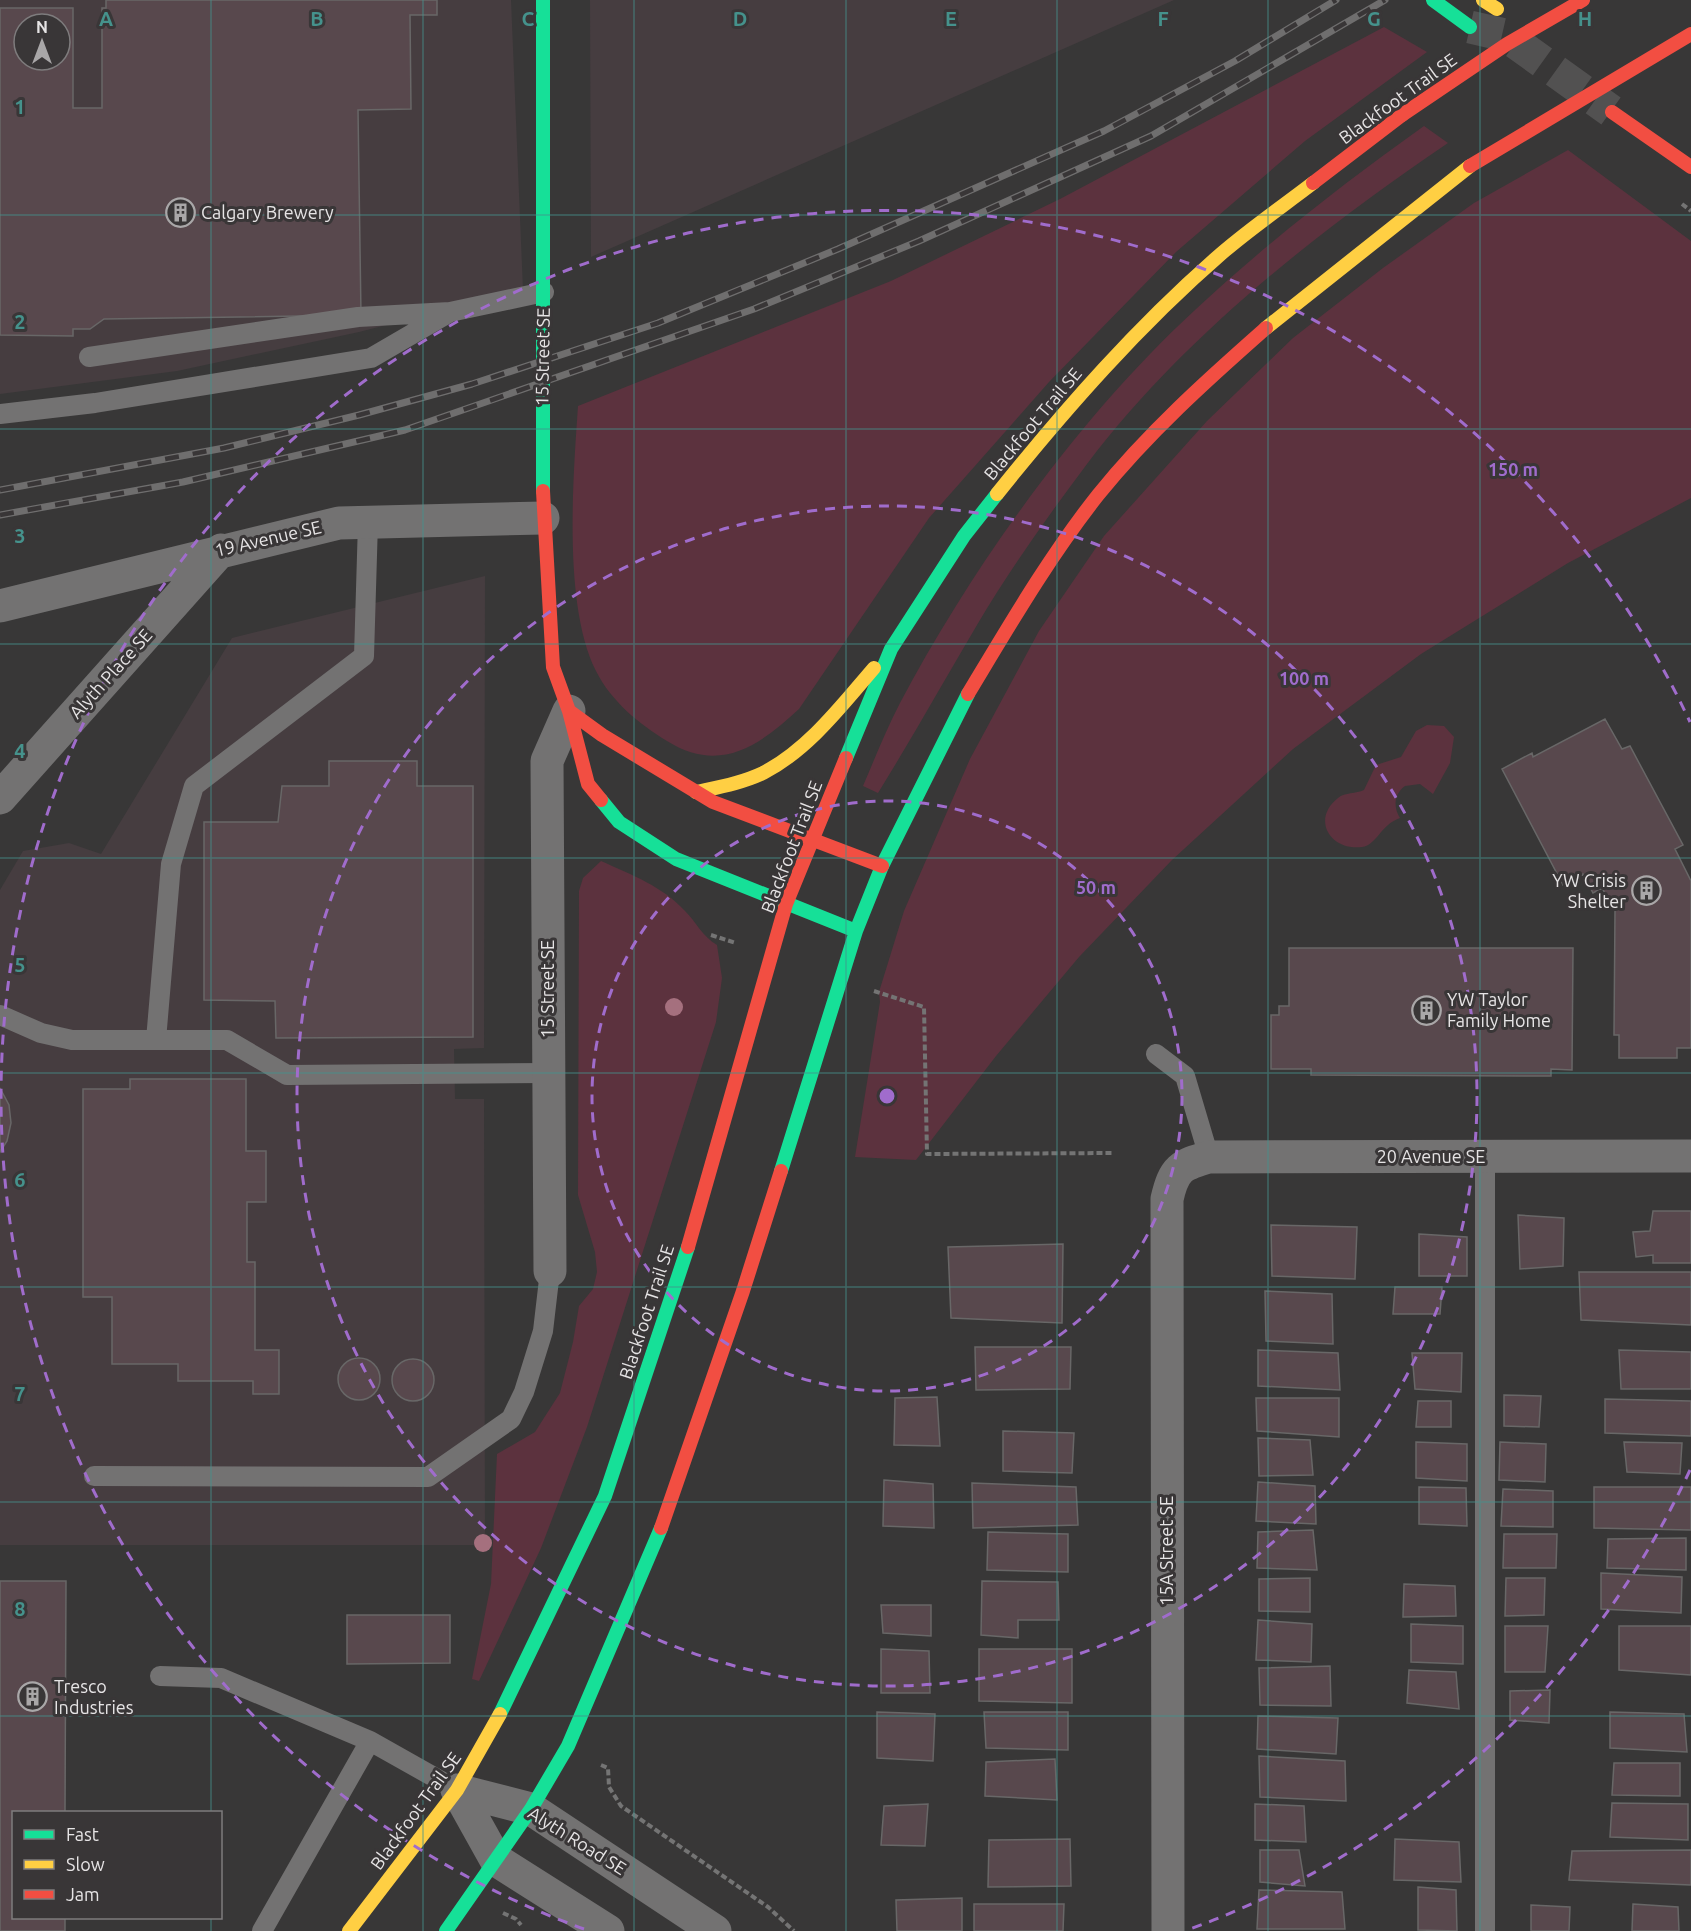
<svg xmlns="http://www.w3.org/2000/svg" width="1691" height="1931" font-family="Ubuntu,sans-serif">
<rect width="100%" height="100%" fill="#383737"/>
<path fill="#463d40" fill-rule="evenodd" d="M0,0h511l12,290 -164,42 -182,39 -177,23zM24,24h36v36h-36z
M590,0h584l-583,257z
M485,576l-1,472 -30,1 1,50h29l1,446h-485v-655l23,-39 46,-8 32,11 131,-216z"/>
<path fill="#5c323e" d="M1384,27l43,25 -122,89 -129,111 -127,130 -120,136 -130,191c-40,37 -79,65 -132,32 -28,-17 -56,-40 -71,-70 -33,-66 -23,-191 -18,-265l313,-125 169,-82z
M1424,126l24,17c-131,89 -265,194 -361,321 -39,52 -77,105 -110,161 -33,56 -65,113 -99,168l-15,-7c12,-28 23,-56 37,-83 74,-139 179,-286 295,-393 72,-67 149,-127 229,-184z
M1568,150l123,91v257l-123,65 -147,91 -128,95 -121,111 -93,97 -83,99 -80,104 -61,-3 25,-155 -1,-10 25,-81 66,-152 69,-128 65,-95 103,-115 86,-83 90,-70 91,-65z
M1427,725l17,1 10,11 -4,26 -17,31 -13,-10 -15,2c-11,8 -12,21 -5,32 -20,7 -23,27 -38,29 -32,4 -51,-28 -24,-49 7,-6 18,-4 26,-8l12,-25 25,-8 15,-26z
M601,861c31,14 61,25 84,50 12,12 17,25 32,34l5,33 -6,44 -129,405 -46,121 -62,133 -7,-2 19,-95 6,-130 38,-22 25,-39 13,-51 6,-36 14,-17 4,-17 -2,-20 -17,-57 1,-304 4,-13z"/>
<path fill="#58484d" stroke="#686767" stroke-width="1.5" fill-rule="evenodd" d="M106,0h331v15h-27l1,94 -53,1 3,205 -257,4 -14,10h-17v7l-73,-1v-327h73v100h29v-100h4zM24,24h36v36h-36z
M1605,719l17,30 8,-3 53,99 -8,4 16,32v167h-14v10h-58v-23h-5l1,-124 -13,-23 -9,5 -10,-19 -20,11 -61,-116 30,-16 1,4z
M329,761h88v25h56v251l-197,1 -1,-37 -71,-1v-178h74l4,-36h47z
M1289,948h284l-1,122 -21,-1v7l-240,-1v-6h-40v-54h8v-9h10z
M130,1079h116v72h20v51h-19v60h8v88h24v44h-26v-13h-75v-17h-66v-67h-29v-208h47z
M0,1088l9,17 2,18 -4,18 -7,11z
M1653,1211h38v52h-38v-8l-17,2 -3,-25 17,-1z
M1518,1215l46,3 -1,48 -43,3z
M1271,1225l86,2 -2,52 -83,-3z
M1419,1234l48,3v39h-48z
M1063,1244l-1,79 -111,-5 -3,-71z
M1579,1272h112v53l-110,-5z
M1395,1287h47l-2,27h-47z
M1265,1291l67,3 1,50 -67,-3z
M975,1347h96l-1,42 -94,1z
M1258,1350l80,3 2,37 -82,-4z
M1619,1350l72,2v37h-70z
M1412,1353h50l-1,39 -46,-3z
M338 1379a21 21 0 1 1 42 0a21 21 0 1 1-42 0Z
M392 1380a21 21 0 1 1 42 0a21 21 0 1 1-42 0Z
M1504,1395l37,1 -2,31 -35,-1z
M937,1397l3,49 -46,-1 1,-47z
M1256,1398h83v39l-82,-6z
M1605,1399l86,2v35l-86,-3z
M1418,1401h33v26h-35z
M1003,1431l71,2 -2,40 -69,-2z
M1258,1438l52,2 3,35 -54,1z
M1416,1442l51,2v37l-51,-3z
M1500,1442l46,2 -1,38 -46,-2z
M1624,1442l58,1 -2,31 -53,-2z
M884,1480l49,4 1,44 -51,-2z
M1258,1482l57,4 1,38 -60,-3z
M972,1483l104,4 2,38 -105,3z
M1419,1487l47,1 1,38 -48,-2z
M1594,1487h97v43l-97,-2z
M1503,1489l50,2v36l-52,-1z
M1313,1530l4,40 -60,-2 1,-36z
M988,1532l80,2v38l-81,-2z
M1504,1534h53l-1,34h-53z
M1686,1538v32l-79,-2 1,-29z
M1601,1573l81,4 -1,36 -80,-4z
M1310,1578v34l-51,-1v-32z
M1506,1578h39l-1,37 -39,1z
M0,1581h66l-1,231h-51v106h51v13h-65z
M982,1581l76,1 1,38h-41v18l-37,-3z
M1404,1584l51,2 1,30 -53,1z
M881,1605h50v31l-48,-3z
M347,1615h103v48l-103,1z
M1258,1620l54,4 -1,38 -55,-2z
M1411,1624l52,2v38l-52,-2z
M1505,1626h43l-3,46h-40z
M1619,1626h72v49l-72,-5z
M881,1649l48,2 1,42h-49z
M979,1649h93v54l-93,-2z
M1330,1666l1,40 -71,-1 -1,-37z
M1409,1670l47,2 3,37 -52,-6z
M1550,1690l-1,33 -39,-3v-29z
M877,1712l58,2 -2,47 -56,-3z
M984,1712h84v38l-82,-2z
M1610,1712l74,2 3,38 -77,-4z
M1258,1716l80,2 -2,36 -79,-5z
M1259,1756l86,5 1,40 -86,-4z
M1055,1759l2,41 -72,-4 1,-34z
M1614,1763h66v33l-68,-1z
M1612,1803l76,1v36l-78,-3z
M928,1804l-3,42 -44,-1 3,-39z
M1255,1804l49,2 2,36 -51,-2z
M1070,1839l1,47 -83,1 1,-47z
M1395,1839l64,3 2,40 -67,-2z
M1260,1850h39l6,36 -45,-4z
M1691,1850v35l-122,-5 3,-29z
M1418,1887l38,3 1,41 -39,-1z
M1259,1890l83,2 3,37h-88z
M962,1898v33h-65l-1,-31z
M974,1904h90l-1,27h-89z
M1633,1904l45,3 1,24h-47z
M1531,1905l39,2 -1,24h-38z"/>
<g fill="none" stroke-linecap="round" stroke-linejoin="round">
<path stroke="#525151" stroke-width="33" stroke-dasharray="33 16" stroke-linecap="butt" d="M1470,27l35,8 106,76"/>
<path stroke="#747474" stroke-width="4" stroke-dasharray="6 3" stroke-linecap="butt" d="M1682,204l9,7
M711,935l25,8
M874,991l50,16 3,147 186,-1
M601,1765l7,3 1,19 12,19 147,101 26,24
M503,1913l13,6 5,6"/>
<path stroke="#737272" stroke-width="20" d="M89,357l269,-40 92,-5 94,-20
M0,414l95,-11 276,-45 79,-46
M0,1015l41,18 31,7h155l60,35 262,-2
M156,1040l15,-176 23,-78 170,-130 4,-134
M1156,1054l29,22 24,81
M94,1476l334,1 83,-58 13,-27 19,-61 7,-60
M160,1676l61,2 149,63 87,49
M262,1931l108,-190
M1485,1931v-774"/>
<path stroke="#737272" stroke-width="33" d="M0,606l339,-83 204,-5
M0,798l221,-248
M550,1271l-3,-510 22,-50
M457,1790l74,19 184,122
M457,1790l39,70 112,71
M1168,1931l-1,-732c7,-31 14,-34 42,-42l482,-1"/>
<path stroke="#16e098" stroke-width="14" d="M543,0v491
M1433,0l37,27
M846,758l45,-109 73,-113 33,-42
M601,800l18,22 57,37 180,72
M781,1171l75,-240 26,-65 86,-172
M500,1714l105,-218 83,-249
M446,1931l85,-122 37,-63 93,-218"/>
<path stroke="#ffcf43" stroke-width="14" d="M1483,0l14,9
M1266,328l204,-162
M997,494c69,-86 142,-169 225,-241 29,-25 61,-47 91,-70
M696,792c23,-5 46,-9 67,-19 45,-23 79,-68 111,-105
M349,1931l108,-141 43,-76"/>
<path stroke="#f24e42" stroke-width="14" d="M1612,112l79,55
M1313,183l89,-68
M543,491l10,176 16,44 19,73 13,16
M968,694c41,-68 81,-137 130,-199 50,-62 109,-115 168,-167
M569,711l33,24 111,67 169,64
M688,1247l98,-343 60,-146
M661,1528l82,-237 38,-120"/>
<defs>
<path id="rail" d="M0,490l224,-42 135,-33 113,-31 186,-61 180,-74 266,-118 131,-70 101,-61
M0,515l183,-33 222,-52 349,-121 165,-68 232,-105 234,-136"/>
</defs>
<use href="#rail" stroke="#6f6e6e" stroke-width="7"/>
<use href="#rail" stroke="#393637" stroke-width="4.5" stroke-dasharray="14" stroke-linecap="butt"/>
<path stroke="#f24e42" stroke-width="14" d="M1402,115l105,-71 76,-44
M1470,166l221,-132"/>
</g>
<g fill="#a5707e">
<circle cx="674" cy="1007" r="9"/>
<circle cx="483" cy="1543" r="9"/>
</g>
<path fill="none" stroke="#45928c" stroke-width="1.5" stroke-opacity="0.55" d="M211,0v1812M423,0v1931M634,0v1931M846,0v1931M1057,0v1931M1268,0v1931M1480,0v1931M0,215h1691M0,429h1691M0,644h1691M0,858h1691M0,1073h1691M0,1287h1691M0,1502h1691M0,1716h1691M211,1918v13"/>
<g fill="none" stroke="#a06ccc" stroke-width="3" stroke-dasharray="10 8">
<circle cx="887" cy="1096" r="295"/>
<circle cx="887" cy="1096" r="590"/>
<path d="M1690 1470A886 886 0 0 1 1190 1929M584 1929A886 886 0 1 1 1690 722"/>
</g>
<defs>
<symbol id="building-ring" viewBox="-11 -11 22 22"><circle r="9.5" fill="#393637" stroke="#a9a7a8" stroke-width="1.5"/><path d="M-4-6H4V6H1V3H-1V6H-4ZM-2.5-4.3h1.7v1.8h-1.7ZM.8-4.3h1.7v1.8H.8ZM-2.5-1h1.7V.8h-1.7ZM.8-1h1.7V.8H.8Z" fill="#a9a7a8"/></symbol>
</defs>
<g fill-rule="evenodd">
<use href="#building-ring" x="164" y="196" width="33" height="33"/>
<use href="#building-ring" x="1630" y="874" width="33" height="33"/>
<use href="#building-ring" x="1410" y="994" width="33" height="33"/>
<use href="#building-ring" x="16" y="1680" width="33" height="33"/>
</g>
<g text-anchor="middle" stroke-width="6" stroke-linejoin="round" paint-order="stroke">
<g font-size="18" fill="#e6e4e5" stroke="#393637">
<text transform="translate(1398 99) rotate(-36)" y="6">Blackfoot Trail SE</text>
<text transform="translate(543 357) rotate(-89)" y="6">15 Street SE</text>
<text transform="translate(1033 424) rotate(-50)" y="6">Blackfoot Trail SE</text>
<text transform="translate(268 539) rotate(-13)" y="6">19 Avenue SE</text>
<text transform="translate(111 674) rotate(-48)" y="6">Alyth Place SE</text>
<text transform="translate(792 847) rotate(-69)" y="6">Blackfoot Trail SE</text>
<text transform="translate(548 989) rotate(-90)" y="6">15 Street SE</text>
<text x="1431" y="1163">20 Avenue SE</text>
<text transform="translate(647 1312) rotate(-72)" y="6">Blackfoot Trail SE</text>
<text transform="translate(1167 1551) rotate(-90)" y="6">15A Street SE</text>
<text transform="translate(416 1811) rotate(-54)" y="6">Blackfoot Trail SE</text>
<text transform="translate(577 1841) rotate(32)" y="6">Alyth Road SE</text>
</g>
<g font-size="18" fill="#e6e4e5" stroke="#393637" text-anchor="start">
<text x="201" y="219">Calgary Brewery</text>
<text x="1626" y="887" text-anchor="end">YW Crisis<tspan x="1626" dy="21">Shelter</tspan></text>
<text x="1447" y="1006">YW Taylor<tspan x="1447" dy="21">Family Home</tspan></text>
<text x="54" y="1693">Tresco<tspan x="54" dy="21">Industries</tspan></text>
</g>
</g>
<g font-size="20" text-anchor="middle" font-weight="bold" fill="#45928c" stroke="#393637" stroke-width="6" stroke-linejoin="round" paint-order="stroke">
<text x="106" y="26">A</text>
<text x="317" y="26">B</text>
<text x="528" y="26">C</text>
<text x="740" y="26">D</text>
<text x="951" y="26">E</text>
<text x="1163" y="26">F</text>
<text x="1374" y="26">G</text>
<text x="1585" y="26">H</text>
<text x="20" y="114">1</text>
<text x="20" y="329">2</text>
<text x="20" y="543">3</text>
<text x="20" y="758">4</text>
<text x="20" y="972">5</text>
<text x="20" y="1187">6</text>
<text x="20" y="1401">7</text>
<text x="20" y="1616">8</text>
</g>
<circle cx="887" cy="1096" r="9" fill="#a06ccc" stroke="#393637" stroke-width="3"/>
<g font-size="18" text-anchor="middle" font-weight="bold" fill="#a06ccc" stroke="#393637" stroke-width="6" stroke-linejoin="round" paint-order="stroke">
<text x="1513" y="476">150 m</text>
<text x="1304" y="685">100 m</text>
<text x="1096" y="894">50 m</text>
</g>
<rect x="12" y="1811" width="210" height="108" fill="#393637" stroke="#7e7c7d" stroke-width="1.5"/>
<rect x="24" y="1830" width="30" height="9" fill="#16e098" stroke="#7e7c7d" stroke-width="1.5"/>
<text x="66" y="1841" font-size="18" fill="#e6e4e5">Fast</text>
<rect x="24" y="1860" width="30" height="9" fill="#ffcf43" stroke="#7e7c7d" stroke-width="1.5"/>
<text x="66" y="1871" font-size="18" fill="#e6e4e5">Slow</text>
<rect x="24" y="1890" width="30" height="9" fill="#f24e42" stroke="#7e7c7d" stroke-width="1.5"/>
<text x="66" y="1901" font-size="18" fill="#e6e4e5">Jam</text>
<g transform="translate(42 42)"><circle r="28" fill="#393637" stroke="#7e7c7d" stroke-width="1.5"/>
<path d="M0-4.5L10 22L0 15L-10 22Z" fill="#a9a7a8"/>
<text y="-9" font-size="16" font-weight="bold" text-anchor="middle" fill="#e6e4e5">N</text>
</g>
</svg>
